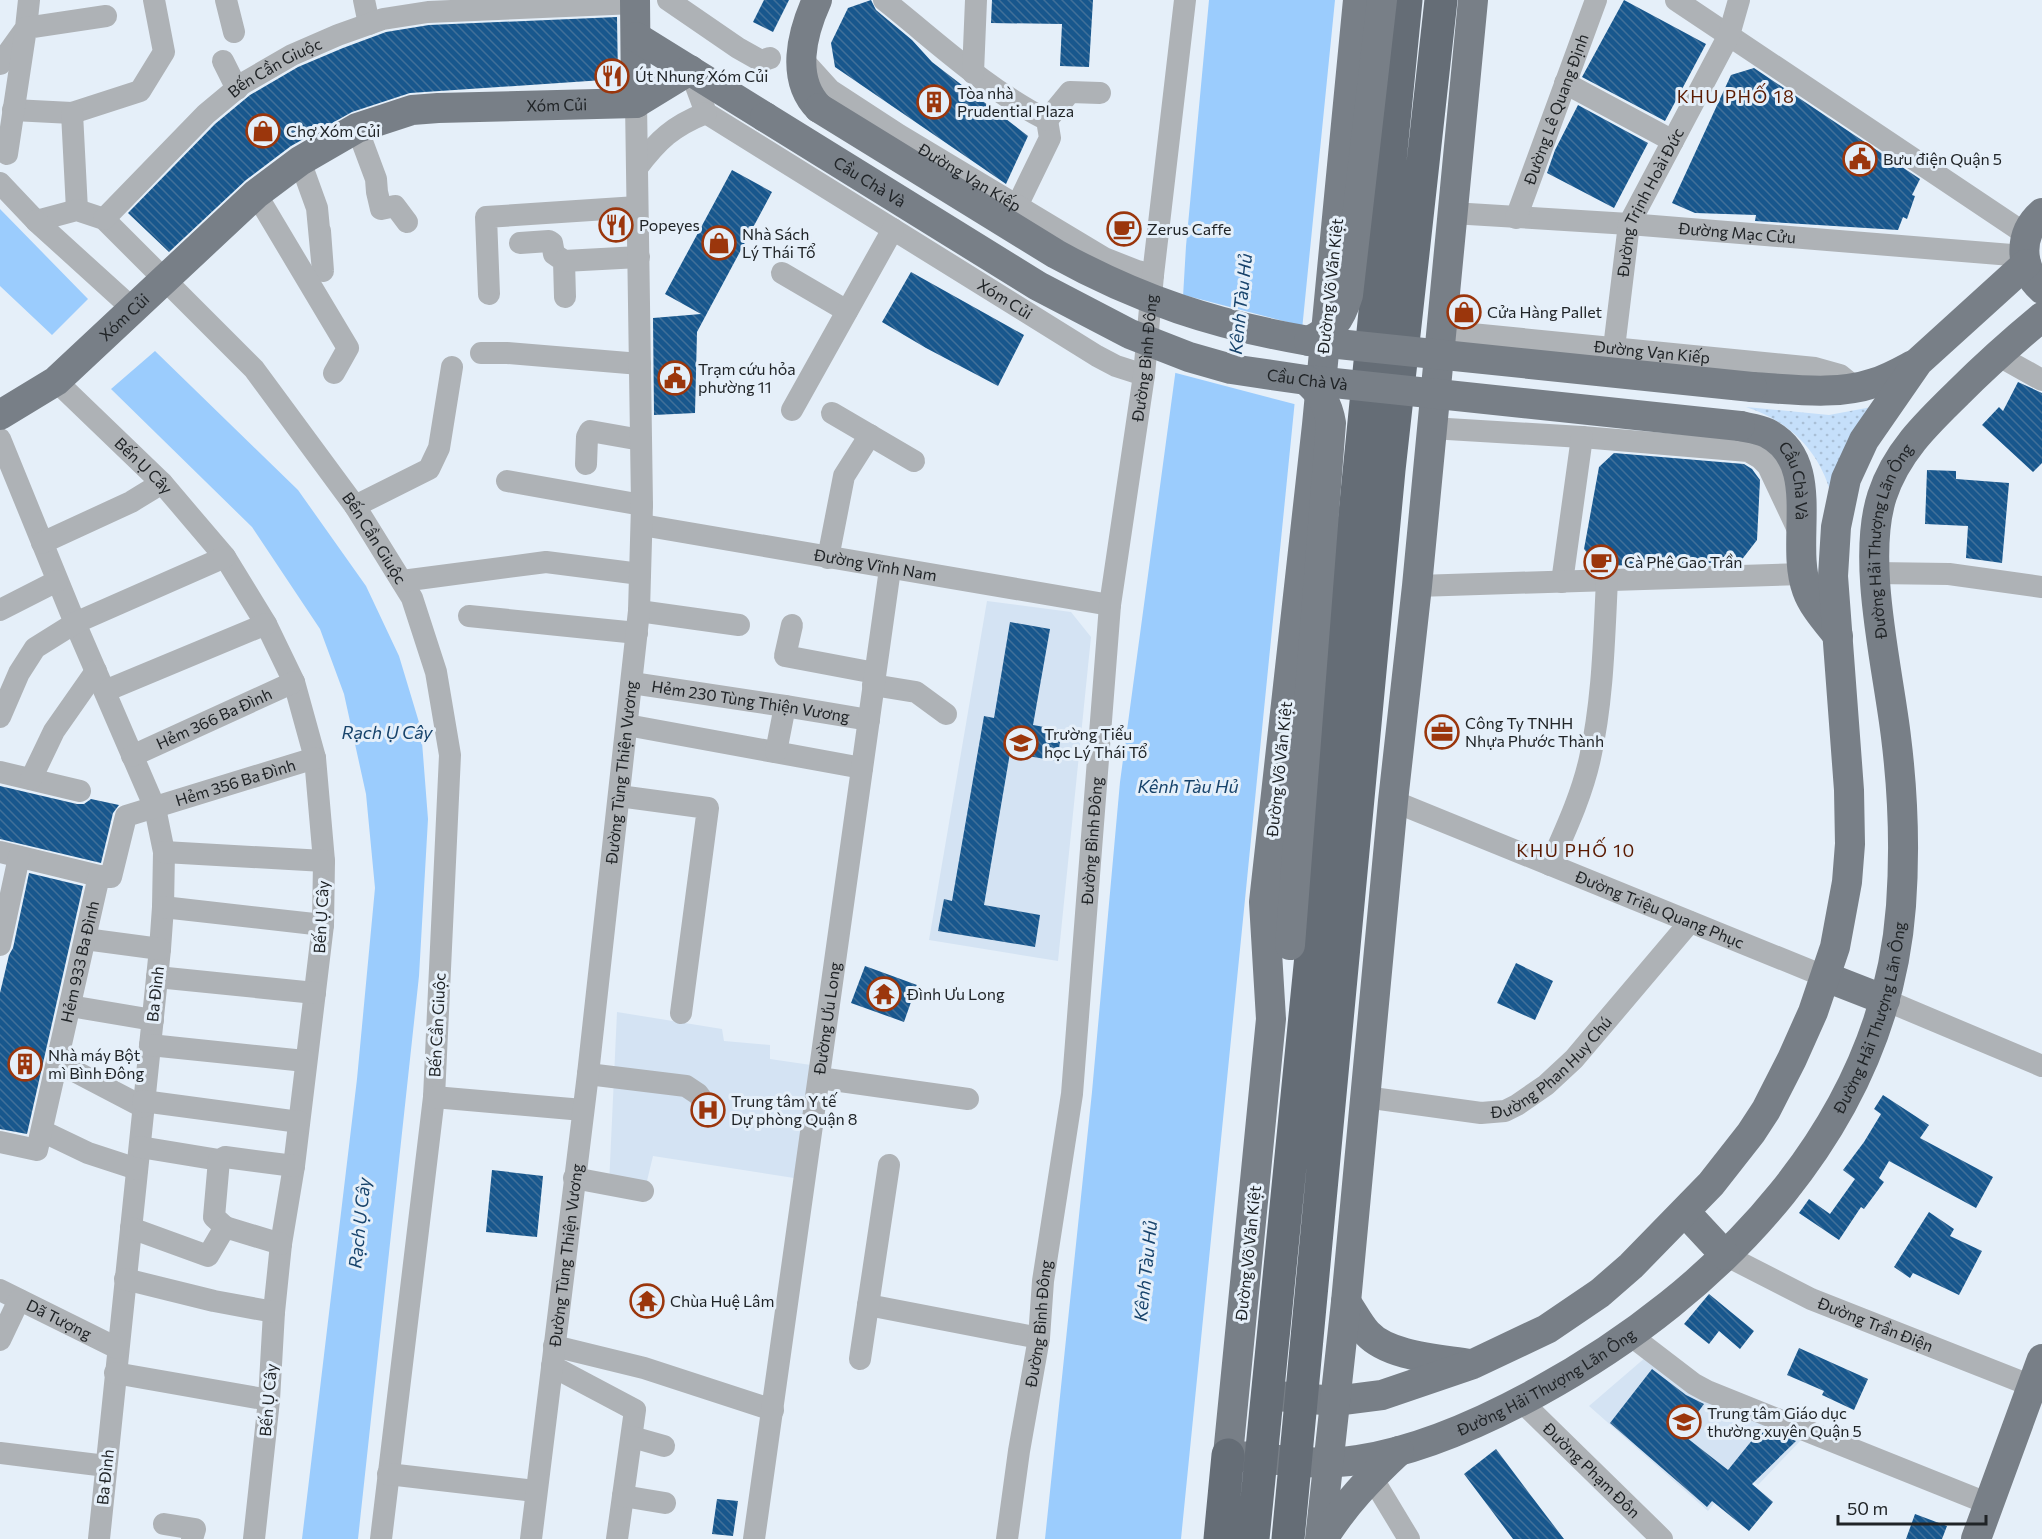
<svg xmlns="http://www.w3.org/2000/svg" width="2042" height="1539" font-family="Commissioner,sans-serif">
<defs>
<pattern id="grass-dots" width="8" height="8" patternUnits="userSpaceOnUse" patternTransform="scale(1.5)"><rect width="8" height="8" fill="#c5dffa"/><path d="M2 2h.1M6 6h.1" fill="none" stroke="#a9bfd6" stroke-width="1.8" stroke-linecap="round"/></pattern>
<pattern id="building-back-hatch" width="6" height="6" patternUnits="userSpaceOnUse" patternTransform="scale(1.5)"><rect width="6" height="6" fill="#18578d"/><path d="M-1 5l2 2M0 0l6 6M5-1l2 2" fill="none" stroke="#417099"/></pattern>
</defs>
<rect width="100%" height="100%" fill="#e5eff9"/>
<path fill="#d4e3f3" d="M987,601l84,11 20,25 -33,324 -129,-21z
M617,1012l105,17 2,12 46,4v14l41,6 -17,113 -141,-22 -7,29h-37z
M1646,1357l157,81 -45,47 -18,-14 -32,40 -119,-105z"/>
<path fill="url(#grass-dots)" d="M1877,406l-46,88c-12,-44 -42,-73 -85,-87l83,8z"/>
<path fill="#9bccfd" d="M1209,0h126l-154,1539h-136l47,-447 28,-310 61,-451 5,-85z
M0,209l88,90 -36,36 -52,-49z
M155,351l143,139 68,96 33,70 22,73 7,90 -9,157 -61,563h-56l55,-460 18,-191 -9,-94 -22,-100 -24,-65 -68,-102 -141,-138z"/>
<path fill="#e5eff9" d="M1180,294l126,33 -8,78 -126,-33z"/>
<path fill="url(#building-back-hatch)" d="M764,0h25l-16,32 -20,-10z
M871,0l5,10 36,30 20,22 96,74 -22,48 -171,-117 -4,-24 17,-35z
M992,0h101l-4,67 -29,-1 2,-42 -71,-1z
M1624,0l82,44 -41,77 -83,-44z
M617,17l1,62 -208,14 -58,19 -61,34 -45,34 -77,72 -41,-39 87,-89 35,-29 48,-28 45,-19 43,-16 43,-7z
M1754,68l166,111 -8,16 3,1 -8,23 -4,-2 -5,13 -143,-9 1,-6 -61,-2 -23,-10 59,-128z
M1578,105l70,38 -34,65 -67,-35 8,-23z
M732,170l40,22 -75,140 -2,81 -41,2 -1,-97 48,-4 -36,-20z
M624,221v13h-22v-11z
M911,272l113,63 -26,51 -72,-38 -44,-26z
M2018,382l24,11v70l-9,9 -51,-47 17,-18 4,4z
M1614,453l130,11 8,5 8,11 -3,60 -17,22 -142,4 -14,-17 15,-82z
M1927,470l29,1v8l53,4 -7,80 -36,-5 2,-32 -43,-2z
M1010,622l40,7 -17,96 29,5 -5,31 -47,-8 -26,152 56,10 -5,32 -97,-16 6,-32 8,2 32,-185 10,2z
M0,786l77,18h7l7,-5 28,6 -6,8 -12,50 -101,-24z
M29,873l54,13 -56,248 -27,-5v-136l9,-38 4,-7z
M1516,963l37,18 -18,39 -38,-17z
M865,966l52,19 -13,37 -53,-19z
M1883,1095l46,30 -9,13 73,39 -17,31 -87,-47 -10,17 5,4 -20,27 -3,-2 -22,33 -40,-27 10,-14 21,15 25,-35 -12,-9 21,-28 17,-28 -7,-5z
M492,1170l51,6 -6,61 -51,-5z
M1929,1212l25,17 -4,7 32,15 -23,44 -46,-22 -3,5 -16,-11z
M1709,1294l45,37 -14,18 -21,-18 -10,13 -25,-20z
M1799,1348l69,31 -14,31 -32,-15 2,-4 -37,-16z
M1652,1369l34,26 18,9 -22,30 46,36 34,-42 34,13 -44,43 21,18 -24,29 -37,-30 -5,6 -97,-84z
M1496,1449l33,44 35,46h-51l-49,-65z
M717,1499l21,2 -5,35 -21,-2z
M1915,1514l32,12 -5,13h-36z"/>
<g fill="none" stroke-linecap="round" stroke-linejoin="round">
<g stroke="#aeb2b6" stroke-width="22">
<path d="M226,0l8,32"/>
<path d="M364,0l5,24"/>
<path d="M668,0l70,48 23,13 9,-3"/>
<path d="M884,0c53,42 102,89 163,120l3,18 -33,68"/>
<path d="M1676,0l351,235"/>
<path id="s1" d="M801,58l29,32 69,45 205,123 33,13 16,4"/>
<path d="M223,61l14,28"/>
<path d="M0,64l26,-36 3,-28"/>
<path id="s2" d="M690,70l16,43 391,243 19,10 28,9"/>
<path d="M973,73l3,-73"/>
<path d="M1565,83l108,58"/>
<path d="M13,110l59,3 68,-22 24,-39 -10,-52"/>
<path d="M72,113l5,97"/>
<path d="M1047,120l23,-28 30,1"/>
<path d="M357,128l19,51 1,13 4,17 14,-3 12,16"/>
<path d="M7,154l19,-126 80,-12"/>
<path d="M300,161l17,47 6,63 -3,-40"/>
<path d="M637,168c21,-28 36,-42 69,-55"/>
<path id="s3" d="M0,183l36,38 41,-11 27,9 150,150 101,137 57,92 24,74 14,83 -16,342 -53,442"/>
<path d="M256,194l92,154 -14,25"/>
<path id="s4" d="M1452,213l177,11 395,32"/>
<path id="s5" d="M1516,218l80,-218"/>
<path id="s6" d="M104,219l102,-105 36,-30 50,-29 46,-20 45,-16 45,-7 207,-9"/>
<path d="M36,221l97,88"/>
<path d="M520,243l29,-2 3,2 2,11 10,7 1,36"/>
<path d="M564,261l75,-4"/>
<path d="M782,273l65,38"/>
<path d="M489,294l-3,-77 151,-10"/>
<path id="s7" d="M1441,331l374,37 25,7 16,13"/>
<path id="s8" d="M1614,348l15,-124 100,-189 10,-35"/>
<path d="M481,353h26l133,11"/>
<path d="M1997,355l45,25"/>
<path id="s9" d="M56,381l106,102 63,74 41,67 28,58 21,76 9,103 -1,64 -29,241 -13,78 -7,68 -5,88 -15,139"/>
<path d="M792,410l101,-181"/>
<path d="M832,413l82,48"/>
<path d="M1431,428l151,9 166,14 12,7 8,8 32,68"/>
<path d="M0,439l75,184 80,185 9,44 -1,55 -3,42 -61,590"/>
<path d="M586,464l1,-27 3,-6 51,9"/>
<path d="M507,481l135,24"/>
<path d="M355,506l74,-37 10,-21 13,-81"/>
<path id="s10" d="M642,525l468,80"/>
<path d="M42,543l89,-41 31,-19"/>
<path d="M828,558l16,-82 26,-41"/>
<path d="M1875,573l74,1 93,13"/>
<path d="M402,581l144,-19 94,12"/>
<path d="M1562,582l20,-145"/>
<path d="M1417,586l386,-12"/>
<path d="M0,610l57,-29"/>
<path d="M639,611l100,14"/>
<path d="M469,616l168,17"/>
<path d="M792,625l-7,31 90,17"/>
<path id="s11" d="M632,683l153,23 84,14"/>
<path d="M873,685l43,7 30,22"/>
<path d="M105,691l161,-67"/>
<path d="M0,717l19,-44 16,-25 40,-25 150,-66"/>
<path d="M627,725l235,43"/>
<path d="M776,752l9,-46"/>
<path id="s12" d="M132,756l162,-74"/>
<path d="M0,772l80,19"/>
<path d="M31,779l23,-48 42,-60"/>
<path d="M619,796l89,12 -27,205"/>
<path id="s13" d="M1393,801l433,176"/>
<path d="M0,852l99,24"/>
<path d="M164,852l160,9"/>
<path d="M1550,865c15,-34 32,-70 40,-107 13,-58 14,-119 17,-178"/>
<path d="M163,907l160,18"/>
<path d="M85,939l75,10"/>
<path d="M0,945l19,-88"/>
<path d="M157,977l158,16"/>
<path d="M1885,1000l157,66"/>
<path d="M70,1006l83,14"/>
<path d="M150,1045l155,16"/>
<path d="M57,1062l86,45"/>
<path d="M588,1074l98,12 12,8 14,19"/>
<path d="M819,1078l149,21"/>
<path d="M434,1097l149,13"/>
<path id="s14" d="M1365,1097l116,16 24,-2 12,-6 29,-20 28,-26 116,-137"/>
<path d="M143,1101l156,21"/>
<path d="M42,1131l46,22 49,16"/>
<path id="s15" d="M0,1142l37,8 62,-274 12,1 15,-61 189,-58"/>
<path d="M140,1147l79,13 6,-3 69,9"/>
<path d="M219,1160l-5,57 11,10"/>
<path d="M574,1178l69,13"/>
<path d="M131,1228l77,28 17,-29 56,17"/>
<path id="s16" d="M1725,1255l86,44 221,87"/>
<path d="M125,1279l89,22 60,11"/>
<path id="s17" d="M0,1290l117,58"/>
<path d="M868,1305l171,33"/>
<path d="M1630,1335l64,49 13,7 282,113"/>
<path d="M0,1340l19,-40"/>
<path d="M554,1346l90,22 129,42"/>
<path d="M860,1359l29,-194"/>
<path d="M552,1366l83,44 -18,129"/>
<path d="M115,1373l154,27"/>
<path id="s18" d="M1521,1401l141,138"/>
<path d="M632,1437l32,9"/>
<path d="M0,1453l106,13"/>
<path d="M1365,1466l44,73"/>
<path d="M388,1474l147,17"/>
<path d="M623,1496l42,7"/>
<path d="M164,1524l31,5 -3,10"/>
<path id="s19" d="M531,1539l57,-465 51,-463 3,-106 -6,-402"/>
<path id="s20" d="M754,1539l136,-970"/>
<path id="s21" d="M1007,1539l12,-88 20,-113 4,-57 29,-187 38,-489 34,-230 9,-100 32,-275"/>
</g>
<g stroke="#787f87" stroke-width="30">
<path d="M635,0l1,103"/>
<path d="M817,0c-15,33 -27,79 2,108"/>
<path id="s22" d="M1358,0l-41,425 -53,477 7,117 -43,436c42,3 87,12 129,5 63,-9 126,-38 181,-68 183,-100 347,-268 363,-486 4,-56 2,-113 -5,-169 -8,-69 -35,-176 -14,-241 14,-43 44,-72 76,-103 27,-27 55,-52 84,-76"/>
<path d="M636,37l129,80"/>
<path d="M2042,213c-24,21 -23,55 0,76"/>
<path d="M1752,387c39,2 84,9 122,-4 14,-4 26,-11 39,-18"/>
<path id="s23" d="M0,415l56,-34 200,-187 44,-33 57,-33 55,-18 26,-2 198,-5 54,-33"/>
<path id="s24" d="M1740,426c9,2 19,3 27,7 57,29 22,108 40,157 6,17 20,32 31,46"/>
<path d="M1826,977l59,23"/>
<path d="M1685,1212l40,43"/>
<path d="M1346,1302c7,10 13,22 21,31 22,24 74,26 103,31"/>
<path d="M1277,1396l58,5 47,-6 91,-31 74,-35 53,-36 31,-27 80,-82 40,-51 15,-23 26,-51 21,-47 22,-65 12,-65 3,-38 -1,-54 -16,-214 3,-49 10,-48 18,-39 54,-78 108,-98"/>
<path d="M1320,1539l26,-237 47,-501 24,-215 56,-586"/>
<path d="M1323,1539c21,-34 47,-61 76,-88"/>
<path d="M1976,1539l66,-180"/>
</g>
<path stroke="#656d76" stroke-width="33" d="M1220,1539l8,-84
M1253,1539l153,-1539
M1288,1539l101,-1069 52,-470"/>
<g stroke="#787f87" stroke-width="30">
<path d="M819,108l237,146c83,46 160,71 253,87l443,46"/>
<path id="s25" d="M765,117l273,169 92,48 59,23 42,12 75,11 434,46"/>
<path d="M1309,341c24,-12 31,-20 39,-46l34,-295"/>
<path d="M1290,945l41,-522c-3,-19 -11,-31 -25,-43"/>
</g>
</g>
<defs>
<symbol id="restaurant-ring" viewBox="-11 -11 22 22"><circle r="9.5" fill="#e5eff9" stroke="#9b360c" stroke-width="1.5"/><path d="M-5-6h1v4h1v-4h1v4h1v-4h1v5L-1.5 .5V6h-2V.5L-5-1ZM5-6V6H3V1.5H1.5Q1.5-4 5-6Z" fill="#9b360c"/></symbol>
<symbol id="building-ring" viewBox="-11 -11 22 22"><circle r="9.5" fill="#e5eff9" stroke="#9b360c" stroke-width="1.5"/><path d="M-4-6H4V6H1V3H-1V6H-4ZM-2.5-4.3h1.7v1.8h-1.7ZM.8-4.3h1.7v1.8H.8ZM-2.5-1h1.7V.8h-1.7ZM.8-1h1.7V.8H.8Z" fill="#9b360c"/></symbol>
<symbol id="shop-ring" viewBox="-11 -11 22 22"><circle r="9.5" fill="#e5eff9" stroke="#9b360c" stroke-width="1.5"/><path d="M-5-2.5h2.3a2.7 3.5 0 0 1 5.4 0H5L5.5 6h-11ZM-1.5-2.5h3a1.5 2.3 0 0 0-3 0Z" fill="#9b360c"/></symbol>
<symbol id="civic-ring" viewBox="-11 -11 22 22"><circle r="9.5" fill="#e5eff9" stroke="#9b360c" stroke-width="1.5"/><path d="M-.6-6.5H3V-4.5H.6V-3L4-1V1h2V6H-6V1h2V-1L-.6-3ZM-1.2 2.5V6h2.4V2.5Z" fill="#9b360c"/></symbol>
<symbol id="cafe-ring" viewBox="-11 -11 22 22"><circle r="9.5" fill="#e5eff9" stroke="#9b360c" stroke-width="1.5"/><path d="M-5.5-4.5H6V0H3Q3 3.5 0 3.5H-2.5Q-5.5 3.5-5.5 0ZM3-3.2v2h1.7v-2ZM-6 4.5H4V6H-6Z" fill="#9b360c"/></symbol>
<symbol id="office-ring" viewBox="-11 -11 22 22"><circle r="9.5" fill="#e5eff9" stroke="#9b360c" stroke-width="1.5"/><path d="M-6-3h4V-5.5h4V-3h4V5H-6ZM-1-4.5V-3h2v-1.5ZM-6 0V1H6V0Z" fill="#9b360c"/></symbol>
<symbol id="school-ring" viewBox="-11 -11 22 22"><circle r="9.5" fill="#e5eff9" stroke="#9b360c" stroke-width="1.5"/><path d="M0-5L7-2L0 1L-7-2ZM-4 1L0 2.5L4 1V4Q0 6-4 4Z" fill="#9b360c"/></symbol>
<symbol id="temple-ring" viewBox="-11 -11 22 22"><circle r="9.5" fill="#e5eff9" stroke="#9b360c" stroke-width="1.5"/><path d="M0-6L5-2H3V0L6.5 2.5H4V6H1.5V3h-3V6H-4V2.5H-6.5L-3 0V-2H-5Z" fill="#9b360c"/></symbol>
<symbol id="hospital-ring" viewBox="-11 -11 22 22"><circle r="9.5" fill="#e5eff9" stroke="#9b360c" stroke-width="1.5"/><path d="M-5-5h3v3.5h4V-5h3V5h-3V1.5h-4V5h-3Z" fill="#9b360c"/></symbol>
<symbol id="university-ring" viewBox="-11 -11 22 22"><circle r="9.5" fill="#e5eff9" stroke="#9b360c" stroke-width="1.5"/><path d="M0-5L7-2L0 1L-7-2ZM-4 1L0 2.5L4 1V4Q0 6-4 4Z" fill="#9b360c"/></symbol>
</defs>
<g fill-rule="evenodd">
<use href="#restaurant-ring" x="593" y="57" width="38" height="38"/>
<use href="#building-ring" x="915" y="83" width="38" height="38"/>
<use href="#shop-ring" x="244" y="112" width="38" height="38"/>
<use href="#civic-ring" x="1841" y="140" width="38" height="38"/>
<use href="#restaurant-ring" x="597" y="206" width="38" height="38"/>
<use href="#cafe-ring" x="1105" y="210" width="38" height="38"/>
<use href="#shop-ring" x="700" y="224" width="38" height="38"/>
<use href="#shop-ring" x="1445" y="293" width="38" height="38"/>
<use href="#civic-ring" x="656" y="359" width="38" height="38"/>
<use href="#cafe-ring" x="1582" y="543" width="38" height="38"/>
<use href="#office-ring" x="1423" y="713" width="38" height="38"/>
<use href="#school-ring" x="1002" y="724" width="38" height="38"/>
<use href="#temple-ring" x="865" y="975" width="38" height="38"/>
<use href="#building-ring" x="6" y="1045" width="38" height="38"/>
<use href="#hospital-ring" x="689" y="1091" width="38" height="38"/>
<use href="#temple-ring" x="628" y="1282" width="38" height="38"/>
<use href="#university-ring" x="1665" y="1403" width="38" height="38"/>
</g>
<g text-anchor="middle" stroke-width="6" stroke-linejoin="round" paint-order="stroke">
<g font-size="16" fill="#202427" stroke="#e5eff9">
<text dy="6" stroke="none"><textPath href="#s6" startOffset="230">Bến Cần Giuộc</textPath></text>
<text dy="6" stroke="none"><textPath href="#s23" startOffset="663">Xóm Củi</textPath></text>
<text dy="6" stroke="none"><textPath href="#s5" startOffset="116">Đường Lê Quang Định</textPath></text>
<text dy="6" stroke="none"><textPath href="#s1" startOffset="208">Đường Vạn Kiếp</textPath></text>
<text dy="6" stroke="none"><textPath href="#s25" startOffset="123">Cầu Chà Và</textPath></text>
<text dy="6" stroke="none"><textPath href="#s8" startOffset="152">Đường Trịnh Hoài Đức</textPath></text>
<text dy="6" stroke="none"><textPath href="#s4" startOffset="286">Đường Mạc Cửu</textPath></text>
<text transform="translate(1330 286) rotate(-84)" y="6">Đường Võ Văn Kiệt</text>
<text dy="6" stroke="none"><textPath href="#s2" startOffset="398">Xóm Củi</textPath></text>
<text dy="6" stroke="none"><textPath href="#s23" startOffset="159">Xóm Củi</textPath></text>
<text dy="6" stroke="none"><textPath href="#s7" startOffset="212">Đường Vạn Kiếp</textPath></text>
<text dy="6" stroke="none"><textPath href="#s21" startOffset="1190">Đường Bình Đông</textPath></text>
<text dy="6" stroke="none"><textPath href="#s25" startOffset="609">Cầu Chà Và</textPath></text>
<text dy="6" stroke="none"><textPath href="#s9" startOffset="122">Bến Ụ Cây</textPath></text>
<text dy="6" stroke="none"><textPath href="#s24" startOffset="87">Cầu Chà Và</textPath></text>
<text dy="6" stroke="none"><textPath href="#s3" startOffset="543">Bến Cần Giuộc</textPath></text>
<text dy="6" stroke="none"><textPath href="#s22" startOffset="2788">Đường Hải Thượng Lãn Ông</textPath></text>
<text dy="6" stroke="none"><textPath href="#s10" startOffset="237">Đường Vĩnh Nam</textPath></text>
<text dy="6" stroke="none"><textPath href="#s11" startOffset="120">Hẻm 230 Tùng Thiện Vương</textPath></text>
<text dy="6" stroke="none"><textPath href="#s12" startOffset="90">Hẻm 366 Ba Đình</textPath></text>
<text transform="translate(1279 769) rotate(-84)" y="6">Đường Võ Văn Kiệt</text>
<text dy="6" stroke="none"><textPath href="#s19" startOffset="772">Đường Tùng Thiện Vương</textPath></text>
<text dy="6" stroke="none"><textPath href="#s15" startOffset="508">Hẻm 356 Ba Đình</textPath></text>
<text dy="6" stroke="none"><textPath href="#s21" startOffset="704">Đường Bình Đông</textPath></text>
<text dy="6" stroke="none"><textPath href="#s13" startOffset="288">Đường Triệu Quang Phục</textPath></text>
<text transform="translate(321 917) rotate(-87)" y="6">Bến Ụ Cây</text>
<text dy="6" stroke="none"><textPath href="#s15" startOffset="231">Hẻm 933 Ba Đình</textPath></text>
<text transform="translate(155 994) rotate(-84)" y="6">Ba Đình</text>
<text dy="6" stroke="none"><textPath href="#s22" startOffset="2302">Đường Hải Thượng Lãn Ông</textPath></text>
<text dy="6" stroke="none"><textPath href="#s20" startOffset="526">Đường Ưu Long</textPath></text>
<text transform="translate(437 1025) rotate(-87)" y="6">Bến Cần Giuộc</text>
<text dy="6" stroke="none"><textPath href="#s14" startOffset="204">Đường Phan Huy Chú</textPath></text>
<text transform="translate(1248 1253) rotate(-84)" y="6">Đường Võ Văn Kiệt</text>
<text dy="6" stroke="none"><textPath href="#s19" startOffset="286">Đường Tùng Thiện Vương</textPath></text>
<text dy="6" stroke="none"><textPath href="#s17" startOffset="66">Dã Tượng</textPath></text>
<text dy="6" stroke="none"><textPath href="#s21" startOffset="218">Đường Bình Đông</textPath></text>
<text dy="6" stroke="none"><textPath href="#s16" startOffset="166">Đường Trần Điện</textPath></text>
<text dy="6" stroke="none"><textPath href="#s22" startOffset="1798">Đường Hải Thượng Lãn Ông</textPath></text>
<text transform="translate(268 1400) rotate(-85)" y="6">Bến Ụ Cây</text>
<text dy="6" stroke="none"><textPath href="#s18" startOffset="99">Đường Phạm Đôn</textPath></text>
<text transform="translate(105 1477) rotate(-84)" y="6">Ba Đình</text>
</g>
<g font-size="16" fill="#202427" stroke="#e5eff9" text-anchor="start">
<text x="635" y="82">Út Nhung Xóm Củi</text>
<text x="957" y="99">Tòa nhà<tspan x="957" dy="18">Prudential Plaza</tspan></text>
<text x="286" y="137">Chợ Xóm Củi</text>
<text x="1883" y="165">Bưu điện Quận 5</text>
<text x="639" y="231">Popeyes</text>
<text x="1147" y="235">Zerus Caffe</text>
<text x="742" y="240">Nhà Sách<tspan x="742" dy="18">Lý Thái Tổ</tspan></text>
<text x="1487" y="318">Cửa Hàng Pallet</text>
<text x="698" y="375">Trạm cứu hỏa<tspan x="698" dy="18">phường 11</tspan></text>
<text x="1624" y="568">Cà Phê Gao Trần</text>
<text x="1465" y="729">Công Ty TNHH<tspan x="1465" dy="18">Nhựa Phước Thành</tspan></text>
<text x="1044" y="740">Trường Tiểu<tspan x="1044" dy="18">học Lý Thái Tổ</tspan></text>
<text x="907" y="1000">Đình Ưu Long</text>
<text x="48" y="1061">Nhà máy Bột<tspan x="48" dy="18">mì Bình Đông</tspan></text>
<text x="731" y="1107">Trung tâm Y tế<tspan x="731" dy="18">Dự phòng Quận 8</tspan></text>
<text x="670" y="1307">Chùa Huệ Lâm</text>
<text x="1707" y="1419">Trung tâm Giáo dục<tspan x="1707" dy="18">thường xuyên Quận 5</tspan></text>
</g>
<g font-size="18" letter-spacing="1.5" fill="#5a1a01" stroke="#e5eff9">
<text x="1736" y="103">KHU PHỐ 18</text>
<text x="1576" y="857">KHU PHỐ 10</text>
</g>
<g font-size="18" font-style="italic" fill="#17436b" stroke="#e5eff9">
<text transform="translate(1241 304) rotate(-84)" y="6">Kênh Tàu Hủ</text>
<text x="387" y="739">Rạch Ụ Cây</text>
<text x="1188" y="793">Kênh Tàu Hủ</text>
<text transform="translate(360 1223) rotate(-84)" y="6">Rạch Ụ Cây</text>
<text transform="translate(1146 1271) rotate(-84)" y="6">Kênh Tàu Hủ</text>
</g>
</g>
<path d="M1838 1515v9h148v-9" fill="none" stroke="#202427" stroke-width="3"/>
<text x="1847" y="1515" font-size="18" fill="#202427" stroke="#e5eff9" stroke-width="4.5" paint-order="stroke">50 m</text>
</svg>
